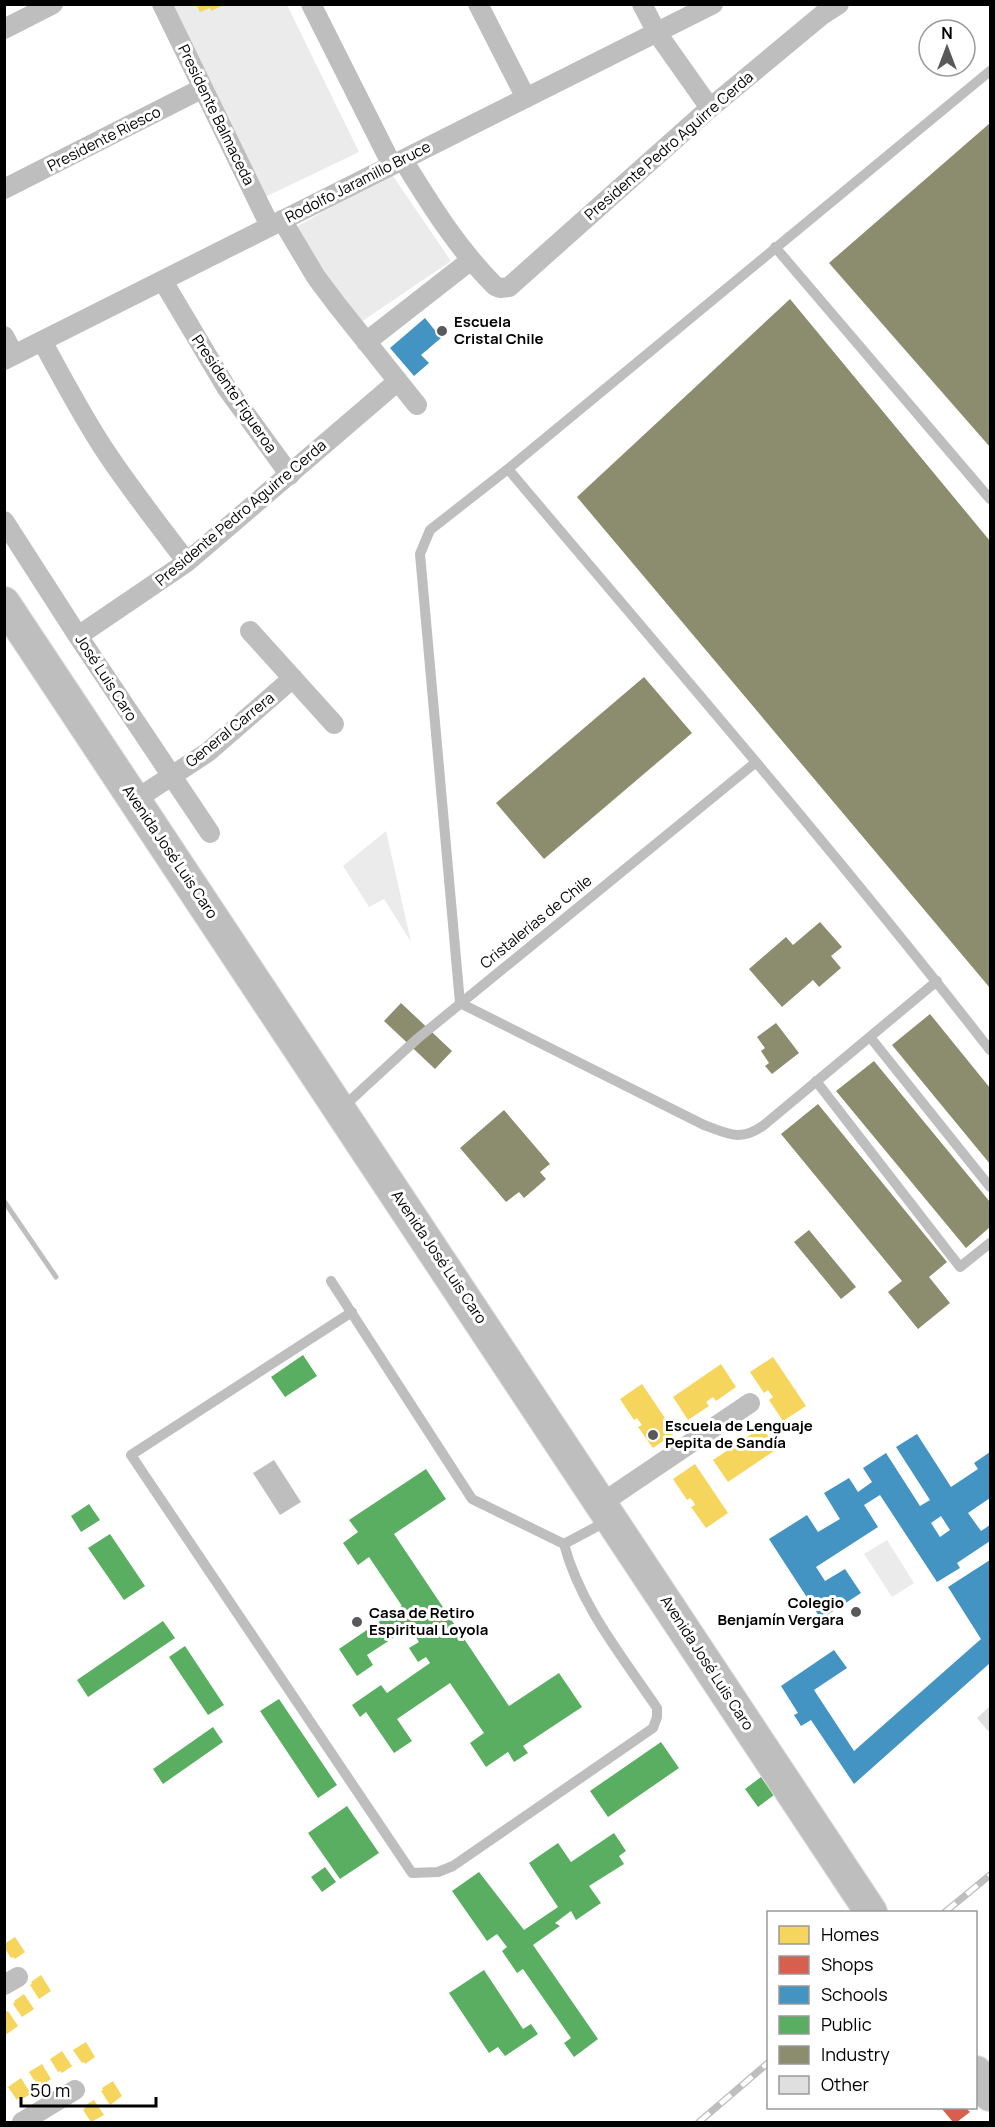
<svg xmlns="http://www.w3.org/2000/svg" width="995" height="2127" font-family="Manrope,sans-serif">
<rect width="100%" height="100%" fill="#fff"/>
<path fill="#ebebeb" d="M172,5h115l72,147 -94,45z
M391,173l60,88 -93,63 -65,-95z
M386,831l25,111 -27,-43 -15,8 -26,-41z
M887,1540l27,43 -22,14 -28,-43z"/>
<path fill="#bebebe" d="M274,1460l27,42 -21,13 -27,-42z"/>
<path fill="#f6d55c" d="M196,4h30l-15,7 -1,-3 -10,4z
M773,1357l33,49 -23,15 -14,-21 4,-3 -5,-7 -4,3 -14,-21z
M721,1364l15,23 -20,14 -3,-4 -7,5 3,4 -21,14 -15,-23z
M642,1384l33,49 -22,15 -15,-21 4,-2 -5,-7 -3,2 -14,-21z
M762,1427l15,22 -49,33 -15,-22 21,-14 2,3 8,-4 -3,-4z
M695,1464l33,49 -22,15 -15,-21 4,-2 -2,-4 -3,-3 -3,2 -14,-21z
M15,1937l10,15 -10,7 -2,-2 -2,1 -7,-11v-3z
M41,1975l10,16 -12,8 -9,-14 2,-1 -1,-2z
M24,1994l10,15 -12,8 -9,-13 2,-2 -1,-1z
M8,2011l10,15 -14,10v-23z
M86,2042l9,15 -10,7 -1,-2 -2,1 -9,-13z
M62,2051l10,15 -10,7 -2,-2 -2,1 -8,-13z
M42,2064l9,15 -10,7 -1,-2 -3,1 -8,-13z
M21,2078l10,16 -11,6 -1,-2 -2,2 -9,-13z
M113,2081l9,15 -12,9 -9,-14 2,-1 -1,-2z
M94,2100l10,15 -13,7 -8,-12 2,-2 -1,-2z"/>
<path fill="#d6604d" d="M944,2108h22l4,4 -13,10h-4l-11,-13z"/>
<path fill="#4393c3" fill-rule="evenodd" d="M425,318l16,20 -20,17 8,8 -15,13 -24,-28z
M917,1434l34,53 27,-18 -4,-6 16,-11v46l-22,15 13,18 9,-6v16l-33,22 3,5 -23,14 -57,-87 -16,10 14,22 -62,40 9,14 20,-12 16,24 -40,26 -52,-80 38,-24 11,17 22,-13 -16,-26 25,-15 9,14 14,-10 -9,-14 23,-15 34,53 10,-6 -34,-53zM941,1516l9,14 -10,7 -9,-14z
M990,1560v103l-136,121 -43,-64 -10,6 -7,-11 4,-2 -17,-27 53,-36 13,18 -33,22 40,61 127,-112 -33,-52z"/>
<path fill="#5aae61" d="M303,1355l14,21 -32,21 -14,-20z
M426,1469l20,30 -52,35 115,172 50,-33 23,34 -59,39 5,7 -14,9 -6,-10 -22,15 -16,-24 14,-10 -34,-50 -53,36 15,22 -18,12 -28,-41 -6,5 -8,-12 29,-20 6,8 43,-30 -4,-6 -8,5 -9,-14 10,-6 -9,-15 -43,28 6,10 -16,11 -18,-27 63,-43 -33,-49 -11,8 -15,-22 15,-11 -9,-12z
M89,1504l11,16 -19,12 -10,-16z
M110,1534l35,52 -21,14 -36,-52z
M163,1621l12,17 -87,59 -11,-17z
M185,1646l39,59 -16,10 -39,-58z
M279,1699l58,86 -19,13 -58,-87z
M213,1727l10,15 -60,42 -10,-15z
M661,1742l18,26 -71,49 -18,-26z
M761,1777l13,18 -16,12 -13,-18z
M347,1806l32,47 -39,26 -32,-46z
M614,1833l12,18 -7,5 5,8 -35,22 12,17 -25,17 -5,-9 -16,12 5,3 -27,19 65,94 -24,18 -10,-14 7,-5 -48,-69 -6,4 -15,-22 5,-4 -10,-13 -10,7 -35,-50 27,-19 45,58 34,-23 -29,-44 29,-20 13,19z
M325,1867l11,15 -14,10 -11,-15z
M484,1970l39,59 8,-5 7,10 -33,22 -7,-9 -9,6 -40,-60z"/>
<path fill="#8c8c6e" d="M990,123v324l-161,-184z
M790,299l200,242v447l-413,-491z
M644,677l48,56 -148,126 -48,-56z
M820,922l22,25 -11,9 10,12 -22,19 -6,-7 -31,27 -33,-38 37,-32 7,8z
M401,1003l51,48 -17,18 -51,-48z
M930,1014l60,74v76l-98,-119z
M776,1023l23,30 -27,21 -7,-8 4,-3 -8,-12 4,-3 -8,-11z
M874,1061l116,141v25l-24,21 -130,-157z
M818,1104l129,158 -18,15 21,26 -32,26 -30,-37 14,-11 -121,-147z
M504,1110l46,54 -10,8 6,7 -22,19 -5,-6 -13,10 -46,-54z
M809,1230l47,57 -15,12 -47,-57z"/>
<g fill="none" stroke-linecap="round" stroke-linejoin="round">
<path stroke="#bebebe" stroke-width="5" d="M4,1201l52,76"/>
</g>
<path fill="#dfdfdf" d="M990,1706v24l-1,2 -12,-14z"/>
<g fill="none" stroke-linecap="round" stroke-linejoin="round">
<defs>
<path id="primary" d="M4,603l867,1309
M976,2072l14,23"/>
</defs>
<use href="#primary" stroke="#dbdbdb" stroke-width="34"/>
<path stroke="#bebebe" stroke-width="10" d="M775,247l215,252
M508,469c162,192 328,383 482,581
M937,981l-173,144c-23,17 -36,9 -60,0l-244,-122 -40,-449 10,-24 78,-61 482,-398
M870,1037l120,150
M816,1081l144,186 30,-24
M343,1107l74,-68 338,-276
M331,1281l141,218 92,45c16,61 58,112 93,164v9l-4,11 -200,138 -15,6 -26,1 -281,-418 221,-143
M564,1544l45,-24"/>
<path stroke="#bebebe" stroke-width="20" d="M162,4l108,222
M311,4l81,161
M478,4l48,94
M642,4l15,29 53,75
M4,29l49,-25
M403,160c27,44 55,89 92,126l5,2 9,-1 201,-179 112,-93 17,-11
M4,189l199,-101
M282,220l34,57 21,28 80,100
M163,281l63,106 64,88
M4,336l10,19
M42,341c19,35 38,71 60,105 26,40 56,78 85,116
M366,342l105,-82
M4,360l709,-356
M4,521l74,115 132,197
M250,631l84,93
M78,636l109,-74 211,-181
M135,800l73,-48 85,-74
M602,1503l148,-100
M4,1985l14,-8
M22,2122l53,-32"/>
<use href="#primary" stroke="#bebebe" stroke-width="32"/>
<defs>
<path id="rail" d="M945,1912l45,-37
M699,2122l69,-59"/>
</defs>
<use href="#rail" stroke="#bebebe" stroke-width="7"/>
<use href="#rail" stroke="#fff" stroke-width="4.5" stroke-dasharray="14" stroke-linecap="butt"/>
</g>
<g fill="#595959" stroke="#fff" stroke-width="2">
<circle cx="442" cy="331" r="6"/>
<circle cx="653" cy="1435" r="6"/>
<circle cx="856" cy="1612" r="6"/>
<circle cx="357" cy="1622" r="6"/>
</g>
<g text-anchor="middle" stroke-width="6" stroke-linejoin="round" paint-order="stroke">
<g font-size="15" fill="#000" stroke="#fff">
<text transform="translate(216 115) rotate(64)" y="5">Presidente Balmaceda</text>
<text transform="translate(104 139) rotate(-27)" y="5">Presidente Riesco</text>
<text transform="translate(669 146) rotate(-41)" y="5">Presidente Pedro Aguirre Cerda</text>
<text transform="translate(358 182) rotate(-27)" y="5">Rodolfo Jaramillo Bruce</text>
<text transform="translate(234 394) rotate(56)" y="5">Presidente Figueroa</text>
<text transform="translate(241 513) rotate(-40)" y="5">Presidente Pedro Aguirre Cerda</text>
<text transform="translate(106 678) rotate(57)" y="5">José Luis Caro</text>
<text transform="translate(230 730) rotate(-39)" y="5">General Carrera</text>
<text transform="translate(170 852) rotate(56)" y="5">Avenida José Luis Caro</text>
<text transform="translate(536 922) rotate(-39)" y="5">Cristalerías de Chile</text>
<text transform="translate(439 1257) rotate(56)" y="5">Avenida José Luis Caro</text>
<text transform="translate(707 1663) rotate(57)" y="5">Avenida José Luis Caro</text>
</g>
<g font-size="15" font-weight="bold" fill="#000" stroke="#fff" text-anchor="start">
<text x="454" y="327">Escuela<tspan x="454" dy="17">Cristal Chile</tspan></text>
<text x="665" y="1431">Escuela de Lenguaje<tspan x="665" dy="17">Pepita de Sandía</tspan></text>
<text x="844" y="1608" text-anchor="end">Colegio<tspan x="844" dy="17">Benjamín Vergara</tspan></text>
<text x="369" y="1618">Casa de Retiro<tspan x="369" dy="17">Espiritual Loyola</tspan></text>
</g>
</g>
<rect width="995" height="2127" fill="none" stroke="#000000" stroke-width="12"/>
<rect x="767" y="1911" width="210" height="198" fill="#ffffff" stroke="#999999" stroke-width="1.5"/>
<rect x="779" y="1926" width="30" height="18" fill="#f6d55c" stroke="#999999" stroke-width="1.5"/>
<text x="821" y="1941" font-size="18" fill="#000000">Homes</text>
<rect x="779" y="1956" width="30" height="18" fill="#d6604d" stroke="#999999" stroke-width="1.5"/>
<text x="821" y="1971" font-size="18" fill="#000000">Shops</text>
<rect x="779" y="1986" width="30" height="18" fill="#4393c3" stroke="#999999" stroke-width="1.5"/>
<text x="821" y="2001" font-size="18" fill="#000000">Schools</text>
<rect x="779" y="2016" width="30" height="18" fill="#5aae61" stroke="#999999" stroke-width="1.5"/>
<text x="821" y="2031" font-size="18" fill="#000000">Public</text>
<rect x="779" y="2046" width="30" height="18" fill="#8c8c6e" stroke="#999999" stroke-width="1.5"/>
<text x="821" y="2061" font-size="18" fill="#000000">Industry</text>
<rect x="779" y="2076" width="30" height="18" fill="#dfdfdf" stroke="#999999" stroke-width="1.5"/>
<text x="821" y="2091" font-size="18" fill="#000000">Other</text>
<g transform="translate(947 48)"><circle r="28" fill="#ffffff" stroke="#999999" stroke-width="1.5"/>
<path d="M0-4.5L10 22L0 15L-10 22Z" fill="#595959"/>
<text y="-9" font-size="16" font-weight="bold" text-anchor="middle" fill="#000000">N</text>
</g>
<path d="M21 2097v9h135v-9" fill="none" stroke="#000000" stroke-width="3"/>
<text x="30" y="2097" font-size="18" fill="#000000" stroke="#ffffff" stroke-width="4.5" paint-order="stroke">50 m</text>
</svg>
